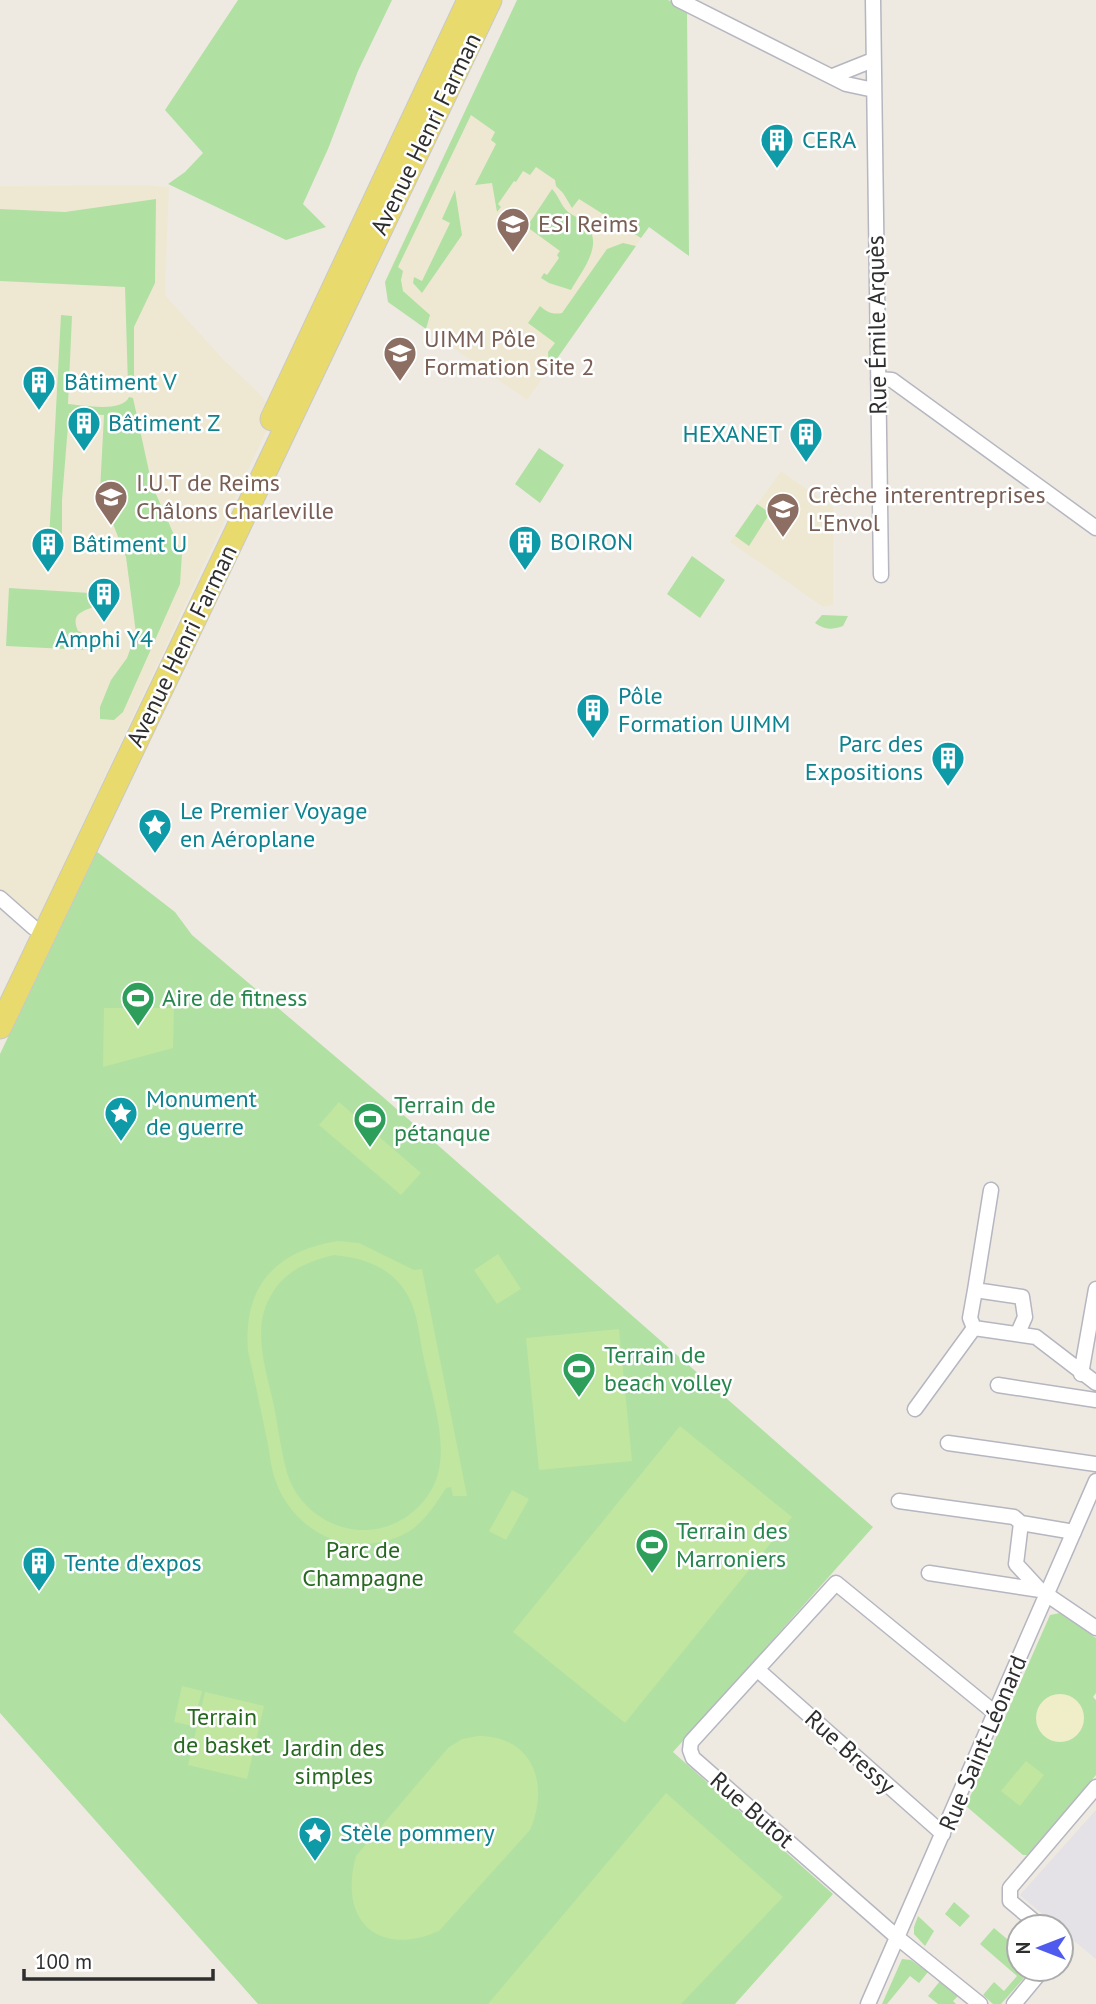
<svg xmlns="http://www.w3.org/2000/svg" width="1096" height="2004" font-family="'PT Sans',sans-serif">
<rect width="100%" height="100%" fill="#eeeae2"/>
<path fill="#e4e1e7" d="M1096,1810v149l-35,-29v-3h-3l-38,-32z"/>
<path fill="#eee8d3" d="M470,101l179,126 -122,173 -139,-98 -3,-20 8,-20z
M144,185l25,2 -4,108 59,65 32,30 13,15 4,12 -239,511 -34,-30v-712z
M781,471l52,36v98l-10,2 -93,-65z"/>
<path fill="#b1e0a3" d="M238,0h154l-34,71 -30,78 -25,55 23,23 -40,13 -118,-56 17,-12 18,-19 -38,-43z
M517,0h151l19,10 2,246 -40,-29 -8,11 -62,-39 -7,9 -9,-15 -7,-7 -1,-6 -19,-13 -6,8 -7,-4 -7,11 -2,-1 -16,23 3,3 -4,5 -5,-29 -17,2 21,-41 -5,-4 4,-8 -24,-17 -73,152 5,4 -2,9 2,11 27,24 -4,14 -38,-27 -3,-20z
M552,189c7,7 9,17 16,23 6,4 13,7 18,13 19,19 -5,47 -15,65l-22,-7 -8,-5 3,-5 3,2 12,-17 -2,-3 3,-4 -37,-27 1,-1 4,2z
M455,190l7,45 -40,58 -9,-10 1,-6 8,4 28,-58 -8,-4z
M156,199l-1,84 -21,44v58h-6l-3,-98 -125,-6v-72l65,3z
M623,243l13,3 -87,124 -1,-18 7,-9 -27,-20 12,-17c7,6 12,9 22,7l45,-64z
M61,315l11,1 -4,88c15,1 54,9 61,-7l4,1 19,87 30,68 -2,31 -57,128 -9,8 -14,-1v-12l11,-27 16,-22 9,-25 -10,-76 -26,-66 4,-76 -35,-2 -7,87v41l-13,-1z
M539,448l25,17 -24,38 -25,-19z
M757,504l13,9 -21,33 -14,-10z
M692,556l33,24 -25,38 -33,-24z
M9,588l81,5 3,14c-13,5 -22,8 -15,24l33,14 -2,3 -23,2 -80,-4z
M822,615l26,1 -5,10c-12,4 -18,4 -28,-3z
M96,851l79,61 17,23 191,162 490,430 -200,225 160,142 -98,110h-477l-258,-291v-659z
M1060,1613l36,25v55l-3,4 3,3v75l-69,80h-4l-57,-49 84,-191z
M954,1902l16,14 -10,11 -15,-13z
M918,1916l16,15 -9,15 -11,-12v-7z
M994,1928l25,21v20h13l-31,35h-8l-10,-9 11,-13 10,9 13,-15 -37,-32z
M902,1959l9,1 17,12 -9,11 -9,-7 -23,28h-5z
M940,1981l18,15 -5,5 3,3h-18l-10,-8z"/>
<path fill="#f0eec8" d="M1036 1718a24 24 0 1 1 48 0a24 24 0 1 1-48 0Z"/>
<path fill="#c0e6a0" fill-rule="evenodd" d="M104,1008h70l-1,40 -70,19z
M339,1102l82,71 -20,22 -82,-70z
M338,1241l21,2 55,27 8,-1 45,227h-14l-2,-9 -5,1c-23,36 -35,51 -79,56 -39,4 -78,-25 -91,-62 -5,-13 -6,-28 -9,-42 -6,-29 -12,-59 -19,-89 -5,-65 27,-100 90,-110zM334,1255c26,3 49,9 66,29 5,6 11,16 13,23 6,17 7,36 11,52 7,33 22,77 15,110 -4,24 -24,46 -46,55 -38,17 -85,-3 -102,-41 -8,-17 -13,-57 -17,-77 -8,-37 -24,-80 -1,-114 14,-22 36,-31 61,-37z
M498,1254l23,35 -24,15 -23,-34z
M619,1329l13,132 -93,9 -13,-132z
M680,1426l112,91 -167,206 -112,-91z
M512,1490l17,9 -23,41 -17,-9z
M182,1686l20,5 -9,35 -19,-4z
M205,1692l59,14 -17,73 -59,-14z
M478,1736c55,0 72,48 52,94l-91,101c-62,27 -101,-11 -83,-75l92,-108 14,-9z
M1026,1761l18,14 -24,31 -19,-15z
M666,1793l117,104 -102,107h-193z"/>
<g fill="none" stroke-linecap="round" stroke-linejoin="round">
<defs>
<path id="minor" d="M679,0l167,84 28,6
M873,0l8,575
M833,76l40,-16
M878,379l14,1 204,148
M0,898l34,30
M975,1290l16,-100
M1018,1333l7,-16 -3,-20 -47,-7 -5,28 4,10 62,9 60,46
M1081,1374l15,-85
M998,1385l98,15
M915,1409l59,-81
M948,1443l148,21
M899,1501l115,16 7,6
M1074,1532l-53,-9 -5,41 24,26 56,38
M929,1573l111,17
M758,1670l185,164
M1041,1927l-31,-26v-13l86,-101
M868,2004l228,-523
M980,2004l-82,-66 -205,-180 -3,-8 1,-8 145,-159 159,130
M1014,2004l29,-35"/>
<path id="primary" d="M272,419l197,-419
M0,1027l490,-1027"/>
</defs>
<use href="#minor" stroke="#b5b6c0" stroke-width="17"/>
<use href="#primary" stroke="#c9c9c9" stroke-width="25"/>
<use href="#minor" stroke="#fff" stroke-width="14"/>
<use href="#primary" stroke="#e8da6d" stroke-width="23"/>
</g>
<defs>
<symbol id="building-pin" viewBox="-11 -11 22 30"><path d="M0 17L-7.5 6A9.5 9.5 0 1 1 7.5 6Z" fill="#0f9aa8" stroke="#fff"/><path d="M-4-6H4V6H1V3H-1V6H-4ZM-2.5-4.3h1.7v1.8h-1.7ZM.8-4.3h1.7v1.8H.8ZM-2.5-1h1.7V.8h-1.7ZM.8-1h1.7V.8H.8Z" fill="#fff"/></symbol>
<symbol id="university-pin" viewBox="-11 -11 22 30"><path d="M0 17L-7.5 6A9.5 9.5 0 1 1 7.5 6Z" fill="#8d6e63" stroke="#fff"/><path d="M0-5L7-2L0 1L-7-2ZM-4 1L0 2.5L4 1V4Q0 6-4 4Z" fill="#fff"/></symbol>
<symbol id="school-pin" viewBox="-11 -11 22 30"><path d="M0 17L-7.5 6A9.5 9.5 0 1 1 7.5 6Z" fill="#8d6e63" stroke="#fff"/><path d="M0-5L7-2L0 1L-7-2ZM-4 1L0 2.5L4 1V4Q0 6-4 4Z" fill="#fff"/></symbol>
<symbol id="sight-pin" viewBox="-11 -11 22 30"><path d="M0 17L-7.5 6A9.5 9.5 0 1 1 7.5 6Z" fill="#0f9aa8" stroke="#fff"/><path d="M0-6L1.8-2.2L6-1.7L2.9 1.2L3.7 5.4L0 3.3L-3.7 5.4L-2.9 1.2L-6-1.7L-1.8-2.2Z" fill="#fff"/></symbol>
<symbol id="stadium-pin" viewBox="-11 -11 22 30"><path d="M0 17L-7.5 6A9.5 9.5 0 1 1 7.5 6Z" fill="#2e9e5b" stroke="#fff"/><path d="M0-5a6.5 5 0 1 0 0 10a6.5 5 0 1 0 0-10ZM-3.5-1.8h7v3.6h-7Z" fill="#fff"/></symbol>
</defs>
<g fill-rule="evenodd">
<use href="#building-pin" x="758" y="121" width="38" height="52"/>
<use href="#university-pin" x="494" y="205" width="38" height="52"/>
<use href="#university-pin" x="381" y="334" width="38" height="52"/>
<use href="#building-pin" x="20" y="363" width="38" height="52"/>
<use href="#building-pin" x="65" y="404" width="38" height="52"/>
<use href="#building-pin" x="787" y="415" width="38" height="52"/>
<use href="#university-pin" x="92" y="478" width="38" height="52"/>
<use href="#school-pin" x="764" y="490" width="38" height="52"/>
<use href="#building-pin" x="506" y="523" width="38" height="52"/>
<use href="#building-pin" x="29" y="525" width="38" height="52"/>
<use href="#building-pin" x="85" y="575" width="38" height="52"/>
<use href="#building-pin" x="574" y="691" width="38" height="52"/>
<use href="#building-pin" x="929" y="739" width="38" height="52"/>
<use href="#sight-pin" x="136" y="806" width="38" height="52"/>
<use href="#stadium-pin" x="119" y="979" width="38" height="52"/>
<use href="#sight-pin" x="102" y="1094" width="38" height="52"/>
<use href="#stadium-pin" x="351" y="1100" width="38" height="52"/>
<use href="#stadium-pin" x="560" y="1350" width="38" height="52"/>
<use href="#stadium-pin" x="633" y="1526" width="38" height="52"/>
<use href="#building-pin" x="20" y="1544" width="38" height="52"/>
<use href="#sight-pin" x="296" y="1814" width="38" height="52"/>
</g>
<g text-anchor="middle" stroke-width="5" stroke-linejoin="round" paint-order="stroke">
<g font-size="24" fill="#2e2e2e" stroke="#fff">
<text transform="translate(426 134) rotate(-64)" y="8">Avenue Henri Farman</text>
<text transform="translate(877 325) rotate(-91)" y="8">Rue Émile Arquès</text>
<text transform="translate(182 646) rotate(-64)" y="8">Avenue Henri Farman</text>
<text transform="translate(983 1743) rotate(-67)" y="8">Rue Saint-Léonard</text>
<text transform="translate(850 1752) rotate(42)" y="8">Rue Bressy</text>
<text transform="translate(752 1810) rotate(41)" y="8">Rue Butot</text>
</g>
<g font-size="24" fill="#0d838f" stroke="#fff" text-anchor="start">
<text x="802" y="148">CERA</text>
<text x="64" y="390">Bâtiment V</text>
<text x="108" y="431">Bâtiment Z</text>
<text x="782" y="442" text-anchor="end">HEXANET</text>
<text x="550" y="550">BOIRON</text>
<text x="72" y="552">Bâtiment U</text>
<text x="104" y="647" text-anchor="middle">Amphi Y4</text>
<text x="618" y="704">Pôle<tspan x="618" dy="28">Formation UIMM</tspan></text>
<text x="923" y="752" text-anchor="end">Parc des<tspan x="923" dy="28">Expositions</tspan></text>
<text x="180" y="819">Le Premier Voyage<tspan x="180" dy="28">en Aéroplane</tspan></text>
<text x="146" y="1107">Monument<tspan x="146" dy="28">de guerre</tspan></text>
<text x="64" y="1571">Tente d'expos</text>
<text x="340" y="1841">Stèle pommery</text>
</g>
<g font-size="24" fill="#785e54" stroke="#fff" text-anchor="start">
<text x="538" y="232">ESI Reims</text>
<text x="424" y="347">UIMM Pôle<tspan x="424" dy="28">Formation Site 2</tspan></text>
<text x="136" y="491">I.U.T de Reims<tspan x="136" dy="28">Châlons Charleville</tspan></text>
<text x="808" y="503">Crèche interentreprises<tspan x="808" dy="28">L'Envol</tspan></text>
</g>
<g font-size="24" fill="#27864d" stroke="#fff" text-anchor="start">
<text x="162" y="1006">Aire de fitness</text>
<text x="394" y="1113">Terrain de<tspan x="394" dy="28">pétanque</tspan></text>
<text x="604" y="1363">Terrain de<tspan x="604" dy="28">beach volley</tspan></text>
<text x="676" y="1539">Terrain des<tspan x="676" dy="28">Marroniers</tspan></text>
</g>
<g font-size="24" fill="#276821" stroke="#fff">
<text x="363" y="1558">Parc de<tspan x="363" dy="28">Champagne</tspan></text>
<text x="222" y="1725">Terrain<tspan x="222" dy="28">de basket</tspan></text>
<text x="334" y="1756">Jardin des<tspan x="334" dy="28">simples</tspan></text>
</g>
</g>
<g transform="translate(1040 1948) rotate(270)"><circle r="33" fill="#ffffff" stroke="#ababab" stroke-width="2"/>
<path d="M0-5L12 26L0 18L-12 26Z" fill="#4f5aee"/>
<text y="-10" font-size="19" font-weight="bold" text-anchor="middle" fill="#2e2e2e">N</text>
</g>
<path d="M24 1969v10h189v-10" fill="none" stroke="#2e2e2e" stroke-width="3.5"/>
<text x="35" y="1969" font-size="21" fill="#2e2e2e" stroke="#ffffff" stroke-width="5" paint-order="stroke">100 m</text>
</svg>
